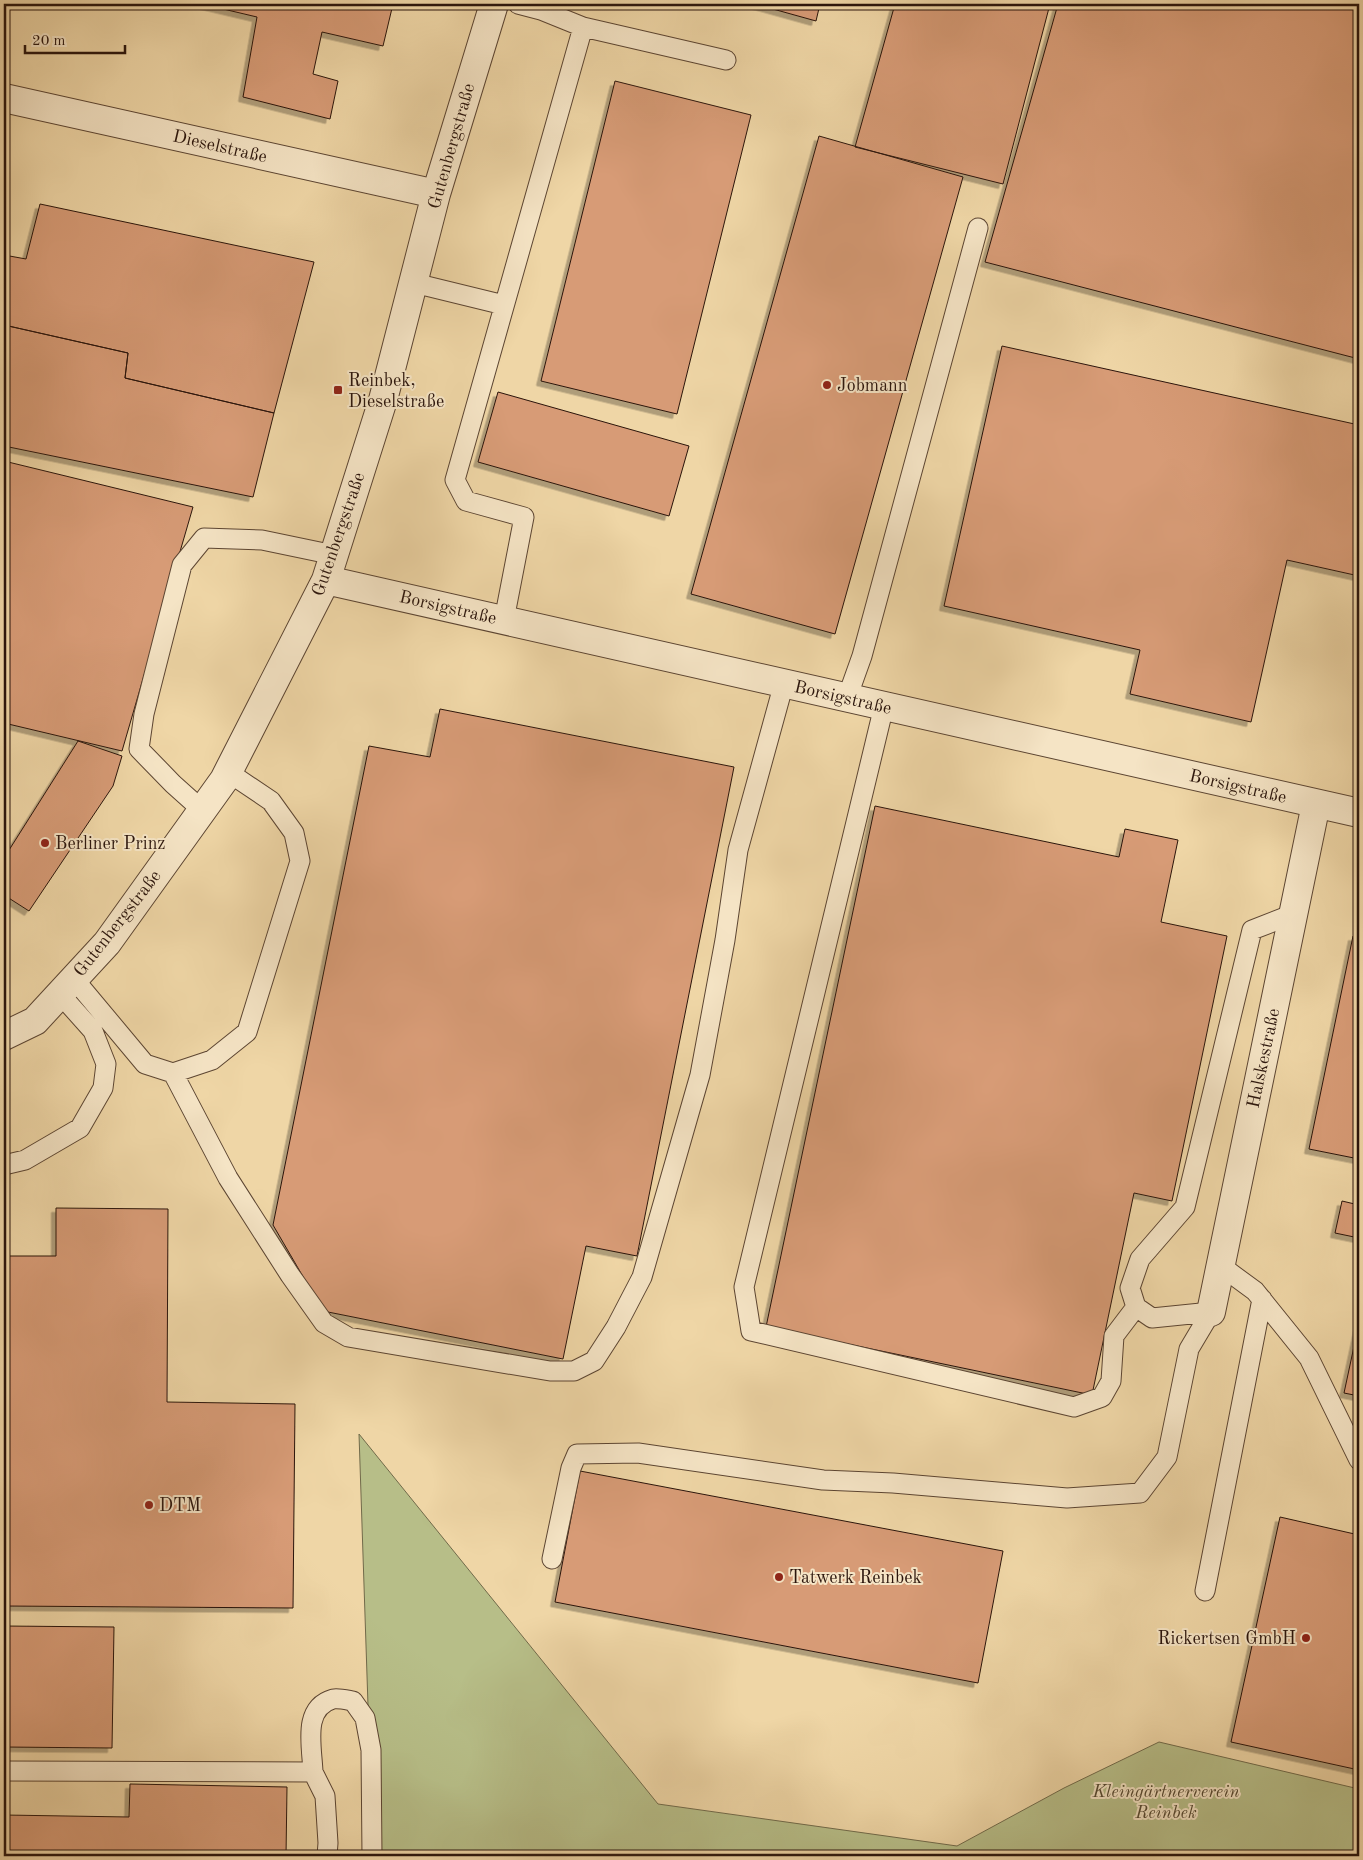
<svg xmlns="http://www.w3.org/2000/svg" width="1363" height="1860" font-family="'Old Standard TT',serif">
<defs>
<filter id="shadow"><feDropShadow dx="-4.5" dy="4.5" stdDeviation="0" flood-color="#0004"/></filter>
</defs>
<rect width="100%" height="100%" fill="#efd6a6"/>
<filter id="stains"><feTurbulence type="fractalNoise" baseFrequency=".004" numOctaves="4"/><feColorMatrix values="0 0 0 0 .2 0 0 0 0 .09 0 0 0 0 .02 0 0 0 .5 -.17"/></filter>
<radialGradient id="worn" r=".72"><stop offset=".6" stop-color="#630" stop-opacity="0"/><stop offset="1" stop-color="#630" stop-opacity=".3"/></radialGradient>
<path fill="#b7be88" stroke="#716a4a" d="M359,1434l299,370 299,42 107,-58 95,-46 200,47v67h-986z"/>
<path fill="#d79b76" stroke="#2b150c" filter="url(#shadow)" d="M202,4h191l-10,42 -61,-14 -9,42 25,7 -8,38 -87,-22 14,-80z
M755,4h65l-4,17z
M895,4h155l-47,180 -148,-37z
M1058,4h301v355l-374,-97z
M615,81l136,34 -74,299 -136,-33z
M819,136l144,41 -128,457 -144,-40z
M40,204l274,58 -40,151 -149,-35 3,-25 -124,-28v-70l22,4z
M4,325l124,28 -3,25 149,35 -21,84 -249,-51z
M1002,346l357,79v151l-72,-16 -36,162 -121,-28 10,-44 -196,-44z
M498,392l191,54 -20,70 -191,-54z
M4,461l189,46 -71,244 -118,-28z
M440,709l294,58 -97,489 -51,-10 -23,113 -240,-48 -50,-86 96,-479 61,11z
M78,741l44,15 -9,30 -84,125 -25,-16v-37z
M875,806l244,51 6,-28 53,11 -17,82 66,14 -55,265 -38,-8 -42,202 -326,-68z
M1353,936l6,1v222l-50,-10z
M1342,1201l17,4v33l-24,-5z
M56,1208l112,1 -1,193 128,2 -2,204 -289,-2v-350h52z
M1359,1323v73l-15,-3z
M580,1471l423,80 -25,132 -423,-81z
M1280,1517l79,18v235l-128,-28z
M4,1626l110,1 -2,121 -108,-1z
M130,1784l157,3 -1,69h-282v-41l125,2z"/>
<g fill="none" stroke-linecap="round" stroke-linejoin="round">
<defs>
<path id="lane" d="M518,4l23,6 42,17
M414,283l90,22
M504,620l20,-103 -58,-16 -11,-21 128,-453 143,33
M847,698l15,-42 116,-428
M884,706l-140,581 7,44 323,76 28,-10 9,-16 3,-45 22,-29
M202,810l-29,-26 -34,-35 5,-35 38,-149 22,-27 58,2 72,15
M74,979l71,85 28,9 39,-13 35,-28 53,-171 -6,-28 -23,-32 -43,-29
M173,1073l55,105 62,97 34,48 24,14 202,34h24l20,-10 22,-34 26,-50 58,-202 25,-135 13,-90 46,-167
M4,1165l21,-5 55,-32 23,-40 3,-24 -13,-33 -33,-37
M1221,1266l34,25 54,67 50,102
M1211,1312l-59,6 -16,-11 -6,-19 10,-29 45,-52 67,-277 41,-16
M552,1559l19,-91 6,-14 61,-1 185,27 70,3 174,15 73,-5 27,-36 22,-108 22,-37
M1205,1591l57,-292
M4,1771l309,1 12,24 3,47 -1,13
M313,1772c-1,-26 -11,-64 20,-73 6,-1 14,1 20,2l12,17 6,32 1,106"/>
<path id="street" d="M4,98l432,96
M326,580l1033,233
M4,1036l31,-15 72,-78 117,-163 102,-200 57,-180 53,-206 58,-190
M1211,1312l105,-508"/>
</defs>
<use href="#lane" stroke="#5c4532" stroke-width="21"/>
<use href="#street" stroke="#5c4532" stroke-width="30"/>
<use href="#lane" stroke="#f5e4c5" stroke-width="19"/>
<use href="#street" stroke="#f5e4c5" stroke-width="28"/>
</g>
<g fill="#8f2418" stroke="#f5e4c5" stroke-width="2">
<circle cx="827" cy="385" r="5"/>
<rect x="333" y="385" width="10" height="10" rx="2.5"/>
<circle cx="45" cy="843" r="5"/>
<circle cx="149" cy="1505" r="5"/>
<circle cx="779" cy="1577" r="5"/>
<circle cx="1306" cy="1638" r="5"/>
</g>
<g text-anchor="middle" stroke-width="4" stroke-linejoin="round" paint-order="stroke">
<g font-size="18" fill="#2b150c" stroke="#f5e4c5">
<text transform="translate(220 146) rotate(13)" y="6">Dieselstraße</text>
<text transform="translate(451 146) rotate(-74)" y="6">Gutenbergstraße</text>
<text transform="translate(338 534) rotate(-71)" y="6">Gutenbergstraße</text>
<text transform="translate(448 607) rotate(13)" y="6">Borsigstraße</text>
<text transform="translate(843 697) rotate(13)" y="6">Borsigstraße</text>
<text transform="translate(1238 786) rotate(13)" y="6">Borsigstraße</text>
<text transform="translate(117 923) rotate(-52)" y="6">Gutenbergstraße</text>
<text transform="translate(1263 1058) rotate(-78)" y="6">Halskestraße</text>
</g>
<g font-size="18" fill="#2b150c" stroke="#f5e4c5" text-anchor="start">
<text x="348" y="386">Reinbek,<tspan x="348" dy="21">Dieselstraße</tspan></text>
<text x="837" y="391">Jobmann</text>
<text x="55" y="849">Berliner Prinz</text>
<text x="159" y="1511">DTM</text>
<text x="789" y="1583">Tatwerk Reinbek</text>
<text x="1296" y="1644" text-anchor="end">Rickertsen GmbH</text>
</g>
<g font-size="18" font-style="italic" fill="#554831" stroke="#f5e4c5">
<text x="1166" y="1797">Kleingärtnerverein<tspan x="1166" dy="21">Reinbek</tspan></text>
</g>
</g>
<rect width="1363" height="1860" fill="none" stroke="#efd6a6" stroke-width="20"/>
<rect x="5" y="5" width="1353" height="1850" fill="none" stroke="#2b150c" stroke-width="2.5"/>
<rect x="10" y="10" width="1343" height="1840" fill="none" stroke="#2b150c"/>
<path d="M25 45v8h100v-8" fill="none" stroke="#2b150c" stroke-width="2.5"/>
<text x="32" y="45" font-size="15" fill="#2b150c" stroke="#f5e4c5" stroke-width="4" paint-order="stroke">20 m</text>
<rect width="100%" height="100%" filter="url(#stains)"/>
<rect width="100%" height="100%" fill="url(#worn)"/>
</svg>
